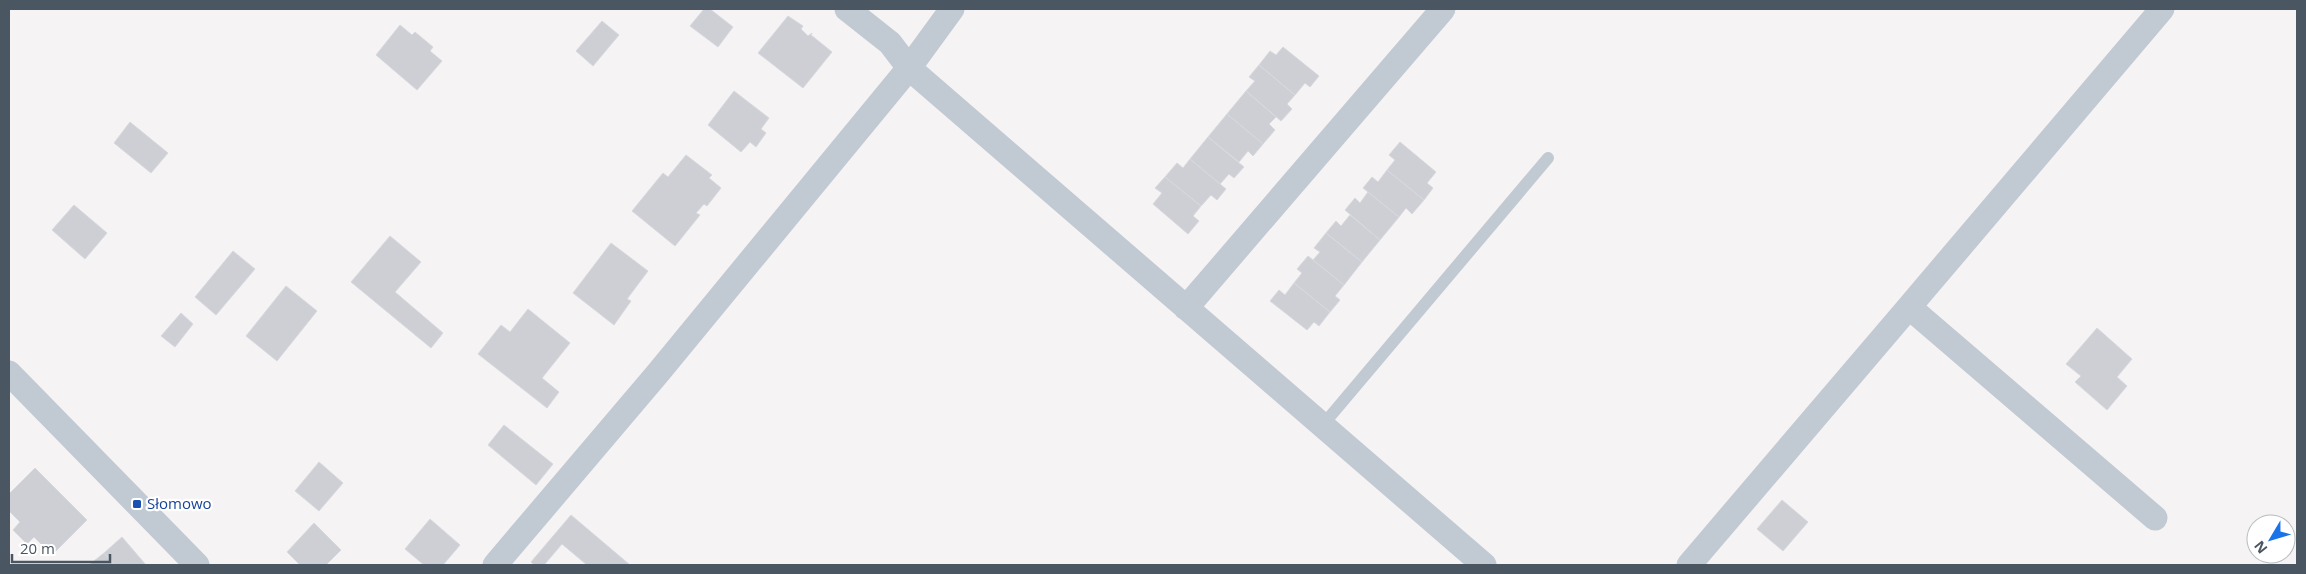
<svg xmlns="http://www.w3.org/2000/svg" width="2306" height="574" font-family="'Open Sans',sans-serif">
<rect width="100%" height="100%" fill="#f5f3f3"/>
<path fill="#cdcfd5" stroke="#d7d9de" d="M704,9h6l23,18 -15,20 -28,-21z
M788,16l15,10 -2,3 7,7 4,-3 -1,2 21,17 -29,36 -45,-35z
M602,21l17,14 -26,31 -17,-15z
M400,25l12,10 3,-3 18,15 -3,4 12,10 -25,29 -41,-35z
M1283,47l36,29 -9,11 -5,-4 -10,12 -36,-30 11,-14 6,4z
M1259,65l36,30 -8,9 5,5 -11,12 -35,-30 9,-10 -6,-4z
M734,91l35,27 -8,11 5,4 -10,14 -6,-5 -9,10 -33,-27z
M1246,91l30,26 -7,7 6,6 -12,14 -36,-30z
M1227,114l36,30 -10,12 -5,-5 -9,11 -31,-25z
M130,122l38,31 -17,20 -37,-30z
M1208,137l36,30 -10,11 -5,-4 -9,10 -30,-25z
M1400,142l36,30 -9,11 6,5 -9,12 -37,-30 8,-10 -6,-5z
M686,155l26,20 -3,3 12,10 -14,18 -3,-2 -8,9 4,2 -25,31 -43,-35 31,-38 5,4z
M1190,159l36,30 -9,11 -6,-5 -10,11 -36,-29 12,-14 6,5z
M1387,170l37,30 -12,14 -6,-6 -7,9 -36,-29 9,-11 6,5z
M1165,177l36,29 -8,10 6,5 -11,13 -35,-30 9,-11 -7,-5z
M1368,192l31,25 -19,23 -35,-30 10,-12 5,5z
M74,205l33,28 -22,26 -33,-29z
M1350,215l30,25 -18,22 -36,-29 10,-12 5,5z
M1326,233l36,29 -18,23 -31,-25 7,-8 -6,-4z
M390,236l31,26 -26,30 48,41 -12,15 -80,-66z
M611,243l37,28 -21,28 4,2 -17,24 -41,-32z
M233,251l22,18 -39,46 -21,-18z
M1308,256l36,29 -9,11 5,4 -10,12 -36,-29 8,-10 -5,-4z
M1294,283l36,29 -11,14 -5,-4 -7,8 -37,-29 9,-11 6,5z
M286,286l31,25 -40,50 -31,-25z
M528,309l42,34 -28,35 17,14 -12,16 -69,-54 23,-29 9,7z
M181,313l12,11 -18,23 -14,-11z
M2097,328l35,31 -15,18 10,9 -20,24 -32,-28 6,-6 -15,-12z
M504,425l49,39 -17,21 -48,-40z
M319,462l24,21 -24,28 -24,-20z
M35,468l52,52 -35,35 -18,-18 -7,7 -14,-14 7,-8 -11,-11v-17z
M1782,500l26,22 -25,29 -26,-22z
M571,515l59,50h-43l-25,-21 -18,21h-10l-3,-3z
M430,519l30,26 -17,20h-19l-19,-16z
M314,523l27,27 -15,15h-26l-13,-13z
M122,537l24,28h-31l-11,-12z
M104,553l11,12h-26z"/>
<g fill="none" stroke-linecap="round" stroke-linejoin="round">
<path stroke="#c1cad2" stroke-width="12" d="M1322,426l226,-268"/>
<path stroke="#c1cad2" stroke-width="25" d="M847,9l43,34 19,25 575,497
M1909,307l253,-298
M1186,308l257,-299
M9,373l188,192
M495,565l163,-192 251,-305 43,-59
M1689,565l220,-258 246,211"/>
</g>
<rect fill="#1a4fb4" stroke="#fff" stroke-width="2" x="132" y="499" width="10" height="10" rx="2.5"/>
<g text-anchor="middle" stroke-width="4.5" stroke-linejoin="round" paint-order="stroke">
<g font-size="15" fill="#164399" stroke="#fff" text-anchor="start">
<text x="147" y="509">Słomowo</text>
</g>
</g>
<rect width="2306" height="574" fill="none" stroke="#4a5661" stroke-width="20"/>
<g transform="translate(2271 539) rotate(232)"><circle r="24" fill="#ffffff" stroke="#b7bbc0"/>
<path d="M0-4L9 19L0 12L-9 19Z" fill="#1a73e8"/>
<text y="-8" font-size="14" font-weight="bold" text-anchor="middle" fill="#4a5661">N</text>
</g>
<path d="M12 554v8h98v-8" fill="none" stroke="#4a5661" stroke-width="2.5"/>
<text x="20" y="554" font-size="15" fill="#4a5661" stroke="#ffffff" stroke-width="4" paint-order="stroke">20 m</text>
</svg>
